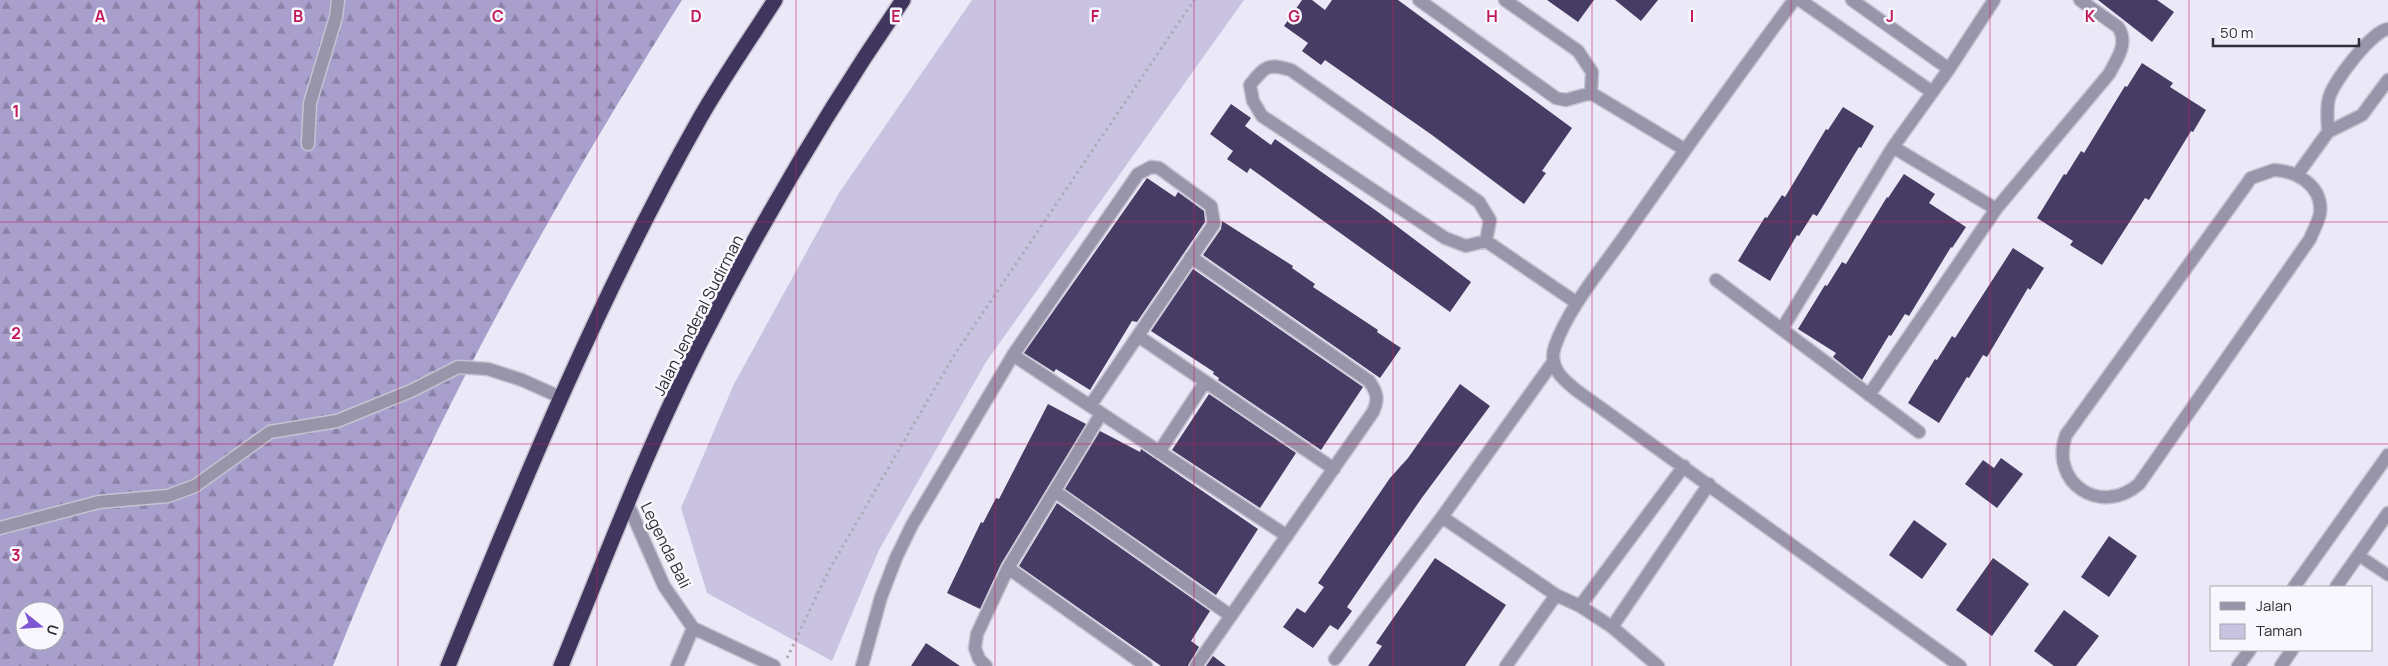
<svg xmlns="http://www.w3.org/2000/svg" width="2388" height="666" font-family="Manrope,sans-serif">
<defs>
<pattern id="forest-firs" width="22" height="20" patternUnits="userSpaceOnUse" patternTransform="scale(1.25)"><rect width="22" height="20" fill="#a99fcd"/><path d="M5 1l3.5 6h-7zM16 11l3.5 6h-7z" fill="#8a82a7"/></pattern>
</defs>
<rect width="100%" height="100%" fill="#ebe8f8"/>
<path fill="#c9c3e1" d="M972,0h272l-258,362 -107,188 -47,111 -125,-68 -26,-85 53,-124 105,-191z"/>
<path fill="url(#forest-firs)" fill-rule="evenodd" d="M0,0h682c-134,212 -257,432 -349,666h-333zM25,611h30v30h-30z"/>
<path fill="#473d64" d="M1302,0h10l13,10 7,-10h66l174,128 -30,43 4,2 -22,31 -92,-69 -107,-75 -4,5 -19,-14 6,-8 -24,-17z
M1547,0h47l-16,22z
M1615,0h43l-17,21z
M2098,0h59l17,12 -22,30z
M2142,63l31,20 -3,4 36,23 -13,22 -2,-1 -42,69 -4,-2 -43,67 -32,-20 3,-4 -36,-23 27,-44 2,1 15,-24 3,2 41,-67 2,1z
M1231,104l20,14 -6,8 26,19 4,-6 103,73 93,70 -21,30 -200,-144 -3,5 -20,-14 6,-8 -23,-17z
M1843,107l31,19 -13,22 -2,-1 -42,69 -4,-2 -14,22 -2,-1 -27,46 -32,-20 27,-44 2,1 15,-23 3,2 41,-68 2,1z
M1904,174l31,20 -6,9 37,24 -14,21 -1,-1 -42,69 -4,-2 -14,22 -2,-1 -27,45 -29,-23 3,-4 -38,-24 27,-44 2,1 15,-24 4,2 41,-67 1,1z
M1147,178l28,19 3,-5 26,19 1,11 -68,100 -5,-1 -42,69 -34,-21 -2,3 -30,-19z
M1222,221l71,45 -1,2 23,16 -2,3 65,43 -1,2 24,16 -21,30 -177,-123 18,-26z
M2013,248l31,20 -14,22 -2,-2 -41,69 -4,-2 -14,23 -2,-1 -28,46 -31,-20 27,-44 2,1 15,-24 3,2z
M1193,269l170,118 -42,63 -103,-70 1,-2 -6,-4 1,-2 -63,-41z
M1460,384l30,22 -69,93 -74,108 5,4 -14,19 -8,-5 -17,23 -30,-21 14,-19 8,5 19,-26 -6,-4 72,-105 18,-20z
M1209,394l87,59 -36,55 -88,-58z
M1048,404l38,20 -85,140 -21,45 -33,-16 34,-71 2,1 13,-25 3,1z
M1100,431l40,21 1,-3 117,80 -42,66 -151,-106z
M2001,458l22,16 -26,34 -32,-24 18,-24 11,8z
M1057,503l153,108 -19,30 8,6 -11,19h-27l-142,-100z
M1914,520l33,24 -25,35 -33,-24z
M2109,536l28,20 -28,41 -28,-20z
M1435,558l71,47 -41,61h-97l14,-20 -6,-3z
M1993,558l36,26 -37,52 -36,-26z
M2064,610l35,26 -23,30h-22l-20,-15z
M926,643l34,23h-49z
M1213,656l13,10h-20z"/>
<g fill="none" stroke-linecap="round" stroke-linejoin="round">
<defs>
<path id="lane" d="M2358,555l30,20"/>
<path id="street" d="M1419,0l137,98 10,2 25,-7 93,56
M1505,0l73,51 14,21 -1,21
M1794,0c-57,77 -113,155 -168,234 -23,33 -58,74 -71,112 -7,20 6,32 21,44l384,276
M1800,0l132,92
M1852,0l97,69
M2328,132c0,-11 -2,-24 1,-34 4,-16 43,-67 59,-69
M308,144l2,-41 26,-86 2,-17
M1893,147l103,62
M2274,170c23,1 49,16 46,43 -1,8 -7,18 -10,26l-171,245c-38,33 -90,-1 -73,-49l185,-257z
M2297,175l31,-43 34,-17 26,-35
M1486,241l4,-21 -11,-18 -188,-132c-23,-7 -26,-4 -41,15l3,16 9,15 183,122 21,8 20,-5 91,62
M1191,257l178,124c8,11 10,18 4,31l-177,254
M1716,280l203,152
M1782,329l111,-182 56,-78 45,-69
M1138,336l196,133
M1013,355l274,181
M1869,395l127,-186 113,-135c8,-15 20,-31 9,-47l-38,-27
M1159,452l46,-70
M1056,492l175,124
M627,502l37,84 29,42 81,38
M1442,517l114,78 24,11 32,21 46,39
M0,528l99,-26 69,-6 27,-10 75,-54 67,-11 74,-30 47,-24 30,2 34,11 38,17
M1008,568l138,98
M2294,587l94,-132
M2336,587l52,-74
M1580,606l104,-140
M1612,627l97,-143
M1335,659l107,-142 111,-155
M677,666l16,-38
M862,666l19,-69 15,-39 16,-33 101,-170 125,-181 13,-7 8,1 52,38 3,18 -124,182
M986,666l-7,-7 -4,-11 2,-14 31,-66 93,-154
M1506,666l50,-71
M2238,666l12,-16
M2281,666l11,-16"/>
<path id="highway" d="M448,666c76,-187 153,-373 252,-548 23,-40 50,-79 75,-118
M561,666c45,-110 88,-223 142,-329 59,-116 126,-229 200,-337"/>
</defs>
<use href="#lane" stroke="#c5c3d1" stroke-width="14"/>
<use href="#street" stroke="#c5c3d1" stroke-width="15"/>
<use href="#highway" stroke="#c5c3d1" stroke-width="18"/>
<path stroke="#aeabb8" stroke-width="3" stroke-dasharray="2.5 4" stroke-linecap="butt" d="M787,658l42,-88 124,-213 241,-357"/>
<use href="#lane" stroke="#9894a9" stroke-width="11"/>
<use href="#street" stroke="#9894a9" stroke-width="12"/>
<use href="#highway" stroke="#40365d" stroke-width="15"/>
</g>
<path fill="none" stroke="#c2185b" stroke-width="1" stroke-opacity="0.55" d="M199,0v666M398,0v666M597,0v666M796,0v666M995,0v666M1194,0v666M1393,0v666M1592,0v666M1791,0v666M1990,0v666M2189,0v666M0,222h2388M0,444h2388"/>
<g text-anchor="middle" stroke-width="5" stroke-linejoin="round" paint-order="stroke">
<g font-size="16" fill="#2f2e34" stroke="#f8f7fd">
<text transform="translate(698 315) rotate(-63)" y="6">Jalan Jenderal Sudirman</text>
<text transform="translate(666 545) rotate(64)" y="6">Legenda Bali</text>
</g>
</g>
<g font-size="16" text-anchor="middle" font-weight="bold" fill="#c2185b" stroke="#f8f7fd" stroke-width="5" stroke-linejoin="round" paint-order="stroke">
<text x="100" y="22">A</text>
<text x="298" y="22">B</text>
<text x="498" y="22">C</text>
<text x="696" y="22">D</text>
<text x="896" y="22">E</text>
<text x="1095" y="22">F</text>
<text x="1294" y="22">G</text>
<text x="1492" y="22">H</text>
<text x="1692" y="22">I</text>
<text x="1890" y="22">J</text>
<text x="2090" y="22">K</text>
<text x="16" y="117">1</text>
<text x="16" y="339">2</text>
<text x="16" y="561">3</text>
</g>
<rect x="2210" y="586" width="162" height="65" fill="#f8f7fd" stroke="#a8a7ad"/>
<rect x="2220" y="602" width="25" height="8" fill="#9894a9" stroke="#a8a7ad"/>
<text x="2256" y="611" font-size="15" fill="#2f2e34">Jalan</text>
<rect x="2220" y="624" width="25" height="15" fill="#c9c3e1" stroke="#a8a7ad"/>
<text x="2256" y="636" font-size="15" fill="#2f2e34">Taman</text>
<g transform="translate(40 626) rotate(107)"><circle r="24" fill="#f8f7fd" stroke="#a8a7ad"/>
<path d="M0-4L9 19L0 12L-9 19Z" fill="#7e57d0"/>
<text y="-8" font-size="14" font-weight="bold" text-anchor="middle" fill="#2f2e34">U</text>
</g>
<path d="M2213 38v8h146v-8" fill="none" stroke="#2f2e34" stroke-width="2.5"/>
<text x="2220" y="38" font-size="15" fill="#2f2e34" stroke="#f8f7fd" stroke-width="4" paint-order="stroke">50 m</text>
</svg>
